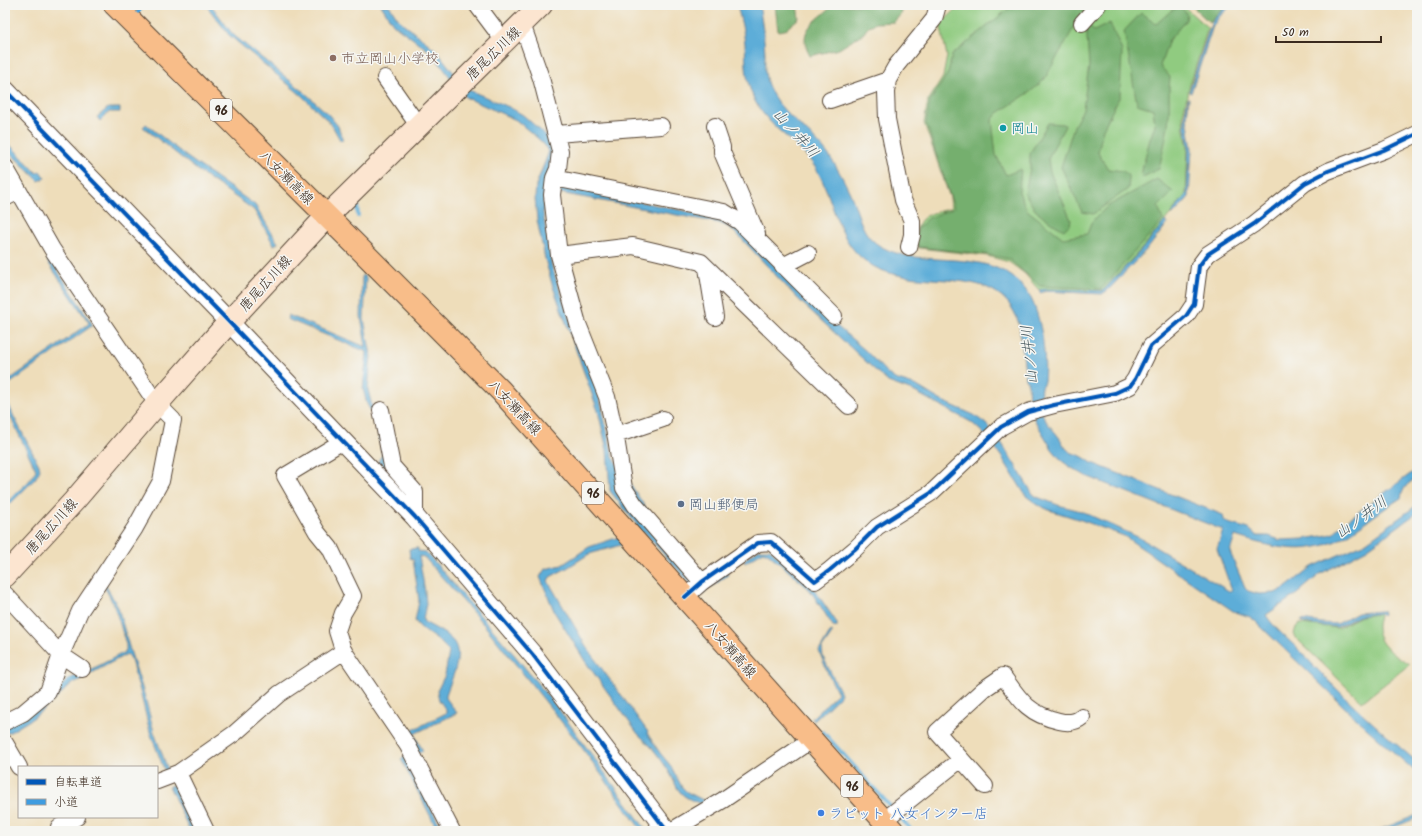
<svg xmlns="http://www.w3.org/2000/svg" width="1422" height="836" font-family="Kalam,'Klee One',sans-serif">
<rect width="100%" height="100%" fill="#f6f6f2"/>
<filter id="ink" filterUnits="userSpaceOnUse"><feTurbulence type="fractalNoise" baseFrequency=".025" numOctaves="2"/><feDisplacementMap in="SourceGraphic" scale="8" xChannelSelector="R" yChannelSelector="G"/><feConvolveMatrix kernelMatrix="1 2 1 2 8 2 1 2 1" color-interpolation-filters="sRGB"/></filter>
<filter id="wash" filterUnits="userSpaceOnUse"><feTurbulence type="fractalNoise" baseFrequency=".012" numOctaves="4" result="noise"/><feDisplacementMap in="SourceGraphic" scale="16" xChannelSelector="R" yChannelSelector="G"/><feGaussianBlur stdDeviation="0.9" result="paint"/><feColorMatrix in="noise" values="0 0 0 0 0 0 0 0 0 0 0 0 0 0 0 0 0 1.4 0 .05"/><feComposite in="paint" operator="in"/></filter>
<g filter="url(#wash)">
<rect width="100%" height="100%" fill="#eeddba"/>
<path fill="#90cb80" stroke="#667a4f" d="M961,5h221l26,23 -20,63 -5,24 1,15 4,16 -2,49 -41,50 -43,46 -63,-1 -14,-16 -16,-12 -22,-6 -68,-8 -5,-6c4,-28 12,-27 37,-34l-1,-10 -26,-75 4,-22 15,-24 4,-21 -7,-32z
M1379,614c0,4 -2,8 -2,12 0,20 18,29 33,38l-48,38 -65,-63 -3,-5 2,-7 4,-3 38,4 23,-12z"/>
<path fill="#74af6e" stroke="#586c46" d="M775,5h22l2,13 -14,12 -7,1z
M833,5h67l2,8 -8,9 -18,1 -7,3 -6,8 -24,15 -29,7c-15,-28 7,-34 23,-51z
M1013,5h79l-16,19 -32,56 -14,12 -32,21 -6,7 4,35 10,20 15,-6 -2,23 8,18 36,28 24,-4 5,-13 16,-15 49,-27 16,13 -15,15 5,13 -62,69 -61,-3 -31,-27 -25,-5 -65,-7 -3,-5 2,-14 11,-10 25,-10 -28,-85 4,-22 18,-28 4,-18z
M1191,5h37l-11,9 -7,9z
M1180,6l7,8 -1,6 -17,20 -9,26 10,11c-2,14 0,24 -1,37 -1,19 -6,36 -10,55l-18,9 2,-13 7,-26 5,-14 -2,-16 -16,-5 -13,-73 17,-18 15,11 16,-14z
M1110,23l12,28 -2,45 -17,33 -5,24 10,16 15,2 4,3 2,5 -1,10 -35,25 -11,-2 -21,-45 13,-41 9,-17 6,-44 -3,-41 8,7z
M1048,123l16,1 1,2 -17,32 2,14 21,48 -1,4 -6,6 -9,-5 -20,-15 -10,-17 5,-25v-15z"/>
<path fill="#5dadd8" stroke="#4c6c7b" d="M206,5h5l20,27 6,6 66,53 25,23 10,12 5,14h-3l-7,-13 -7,-8 -25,-24 -72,-60z
M381,5h8l10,15 37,30 21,27 12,13 40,17 14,8 27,24c6,14 1,29 -4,43l172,36 21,11 80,82 47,40 22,23 7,5 22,7 23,14 34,15 12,9 15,18 32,52 4,3 21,8 23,6 59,27 89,53h3l-15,-42 6,-19 -137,-54 -16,-9 -8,-6 -10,-12 -18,-30 -5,-18 -1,-17 -2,-5 -7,-55c-21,-69 -108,-26 -155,-64 -29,-23 -30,-63 -49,-93 -18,-27 -52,-42 -63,-73 -7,-16 -6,-33 -7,-50 -1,-13 -5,-26 -8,-39h22c3,16 5,31 6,48 0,8 -1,17 1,25 7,33 46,52 64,79 8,12 14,23 20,36 13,30 10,48 46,60 43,13 97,-4 129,36 16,19 22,68 19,92 0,2 -2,4 -3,6 -1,4 0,21 1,25 2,9 11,17 16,24 4,4 6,12 11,15 4,3 8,3 12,5 4,2 7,4 11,7l131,52 1,5 4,3 21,6 8,7h12l11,4 24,-1 24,-4 6,-2 8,-9 75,-55v9c-9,5 -14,9 -16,20 -13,8 -25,17 -38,26 -10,7 -20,15 -32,19 -32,12 -64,3 -96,-7l-5,16 15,36 3,3 11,3 16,-1 10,-5 27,-21 53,-24 52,-38v8l-50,36 -47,25 -23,20 -31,21c8,13 22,24 33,35 37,40 77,77 118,112v11l-52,-46 -111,-107 -4,-3 -17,-6 -109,-75 -43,-16 -32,-10 -11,-5 -12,-9 -25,-40 -19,-24 -11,-10 -21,-11 -35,-19 -27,-10 -88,-81 -61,-65 -11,-9 -9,-4 -175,-33 -1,23 9,54 24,70 24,62 13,58 81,126 33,-11 1,3 -26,19 -12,-10 -46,-52 -23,13 -32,9 -22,14 -17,9 -2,4 41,70 59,81 -1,1 13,20 10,12 12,22 5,5 18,9 -4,3c-7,-3 -16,-6 -21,-12 -4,-5 -6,-11 -9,-17 -9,-15 -20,-30 -33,-41l-53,-73 -30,-48 -15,-36 5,-8 17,-4 27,-18 27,-9 21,-13 -27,-34 -3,-41 -9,-39 -46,-127 -7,-25 -8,-39 -2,-22 1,-13 12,-31 -1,-6 -5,-6 -26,-22 -51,-23 -33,-44 -39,-29z
M1229,5h3l-13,12 -6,9 -22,67 -2,-1 22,-68 5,-8z
M1188,98h1l-2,20 5,31 -3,48 -16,18 -2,-1 16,-20 2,-48 -4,-18v-14z
M108,108h12v4h-11l-9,9 -3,-4z
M146,124l41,33 68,48 23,38 -4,2 -20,-35 -57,-40 -54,-43z
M5,140l32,33 3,-2 5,7 -6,3 -34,-33z
M1165,221l2,3 -18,23 -41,43 -6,4 -56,-3 -6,2 -1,-3 7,-1 57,2 43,-46z
M50,259l43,66 -88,62v-4l82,-58 2,-2 -42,-62z
M362,275l4,2 -2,42 7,36 -3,35 4,16 8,14 26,66 -6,3 -22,-24v-4l4,-6 -6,-34 -9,-17 -4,-15 4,-37 -80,-33 1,-4 78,32 -5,-31z
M5,396l9,21 25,48 1,5 -5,9 -30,30v-5l24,-23 7,-11 -26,-54 -5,-12z
M418,548v3l8,1 91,106 43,53 87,120h-5l-62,-86 -95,-119 -61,-69 -5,-1 6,36 1,12 -3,15 1,3c9,5 20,10 27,17 15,14 0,40 -5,56v3l11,15 -43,21 9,17 -5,2 -9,-21 37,-19v-3l-7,-10 -2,-9 8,-16 4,-23c-8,-13 -25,-18 -34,-31l4,-20 -6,-42 -3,-1 -1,-9z
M759,549h11l44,40 23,34v4l-4,-1 -23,-36 -41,-36 -6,-3 -18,12 -1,-3z
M105,584l13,23 12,43 15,47 9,35 14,38 -3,2 -15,-40 -10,-41 -10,-34 -3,-3 -57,31 -13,13 -24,20 -21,13 -7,3v-6l50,-36 14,-13 31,-14 23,-12 3,-3v-5c-6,-21 -11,-42 -23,-60z
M1380,611h3l1,4 -2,1 -2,-3 -21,3 -22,11 -26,-2 -10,-3 1,-2 19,3 16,1 21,-11z
M831,631l2,1 -11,16 1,9 18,36 -1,3 -26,25 -2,-3 26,-25 -9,-17 -10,-25z
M405,756l2,4 -1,1 37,70h-5l-37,-72z
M173,785l20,41 3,5h-5l-3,-4 -19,-41z
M1417,815v3l-33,13h-8z"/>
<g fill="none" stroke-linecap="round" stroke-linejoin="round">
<path stroke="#5dadd8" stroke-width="4" d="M357,204l1,12
M823,732l67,74
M898,815l14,16"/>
</g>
</g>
<g filter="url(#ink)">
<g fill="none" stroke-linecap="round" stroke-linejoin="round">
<defs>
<path id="minor" d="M477,5l27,36
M1082,23l16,-18
M522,24l19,54 19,73 -2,18 -4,9 -2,17 7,60 19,69 29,73 9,41 8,50 11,17 67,77
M385,78l28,40 7,6
M830,100l58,-20
M715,126l7,21v5l35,82
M556,134l105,-8
M5,167l47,82 105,155 16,16 -12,61 -26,47 -55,83 -19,44 -13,37 -25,21 -18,9
M554,178l170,34 16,10 94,94
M5,198l14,-7
M909,247l3,-12v-14l-9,-21 -16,-81 -1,-27 2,-12 8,-14 38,-47 4,-14
M559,255l74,-9 68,16 148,144
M783,266l25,-13
M707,268l8,49
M381,410l11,56 23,26v25
M616,435l47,-16
M343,441l-58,35 32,56 13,16 23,48 -10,17 -6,18 6,19 65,96 44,85
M5,594l56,61 21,14
M685,597l17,-15 56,-39 13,-1 44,39 15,-11 25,-21 22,-22 54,-34 70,-66 27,-15 26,-7 61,-12 15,-7 5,-7 16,-33 35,-30 8,-12 5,-38 9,-12 46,-30 51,-41 23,-12 56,-21 33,-16
M5,743l14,24
M178,773l57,-40 44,-39 65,-43
M157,781l21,-8 28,58
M985,786l-48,-54 47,-43 19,-13c17,24 25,38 56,45 8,2 16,2 23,-4
M883,821l77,-61
M59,827l18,-10
M671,831l52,-31 88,-60"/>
<path id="tertiary" d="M5,90l224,232 186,195 118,138 134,176"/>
<path id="secondary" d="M5,576l69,-75 83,-97 72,-82 98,-106 214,-211"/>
<path id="primary" d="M115,5l250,249 136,137 392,440"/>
</defs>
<use href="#minor" stroke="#564535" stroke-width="18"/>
<use href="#tertiary" stroke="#564535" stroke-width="21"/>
<use href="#secondary" stroke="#564535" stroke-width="24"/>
<use href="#primary" stroke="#564535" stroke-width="24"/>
<use href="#minor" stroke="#fff" stroke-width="16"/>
<use href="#tertiary" stroke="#fff" stroke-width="19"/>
<use href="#secondary" stroke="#fce5d0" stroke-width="22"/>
<use href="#primary" stroke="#f8bd89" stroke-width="22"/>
<path stroke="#3f9ce0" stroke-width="3" stroke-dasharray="6 3" stroke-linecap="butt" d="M137,13l9,-8"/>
<defs>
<path id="cycleway" d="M5,90l224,232 186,195 118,138 134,176
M685,597l17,-15 56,-39 13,-1 44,39 15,-11 25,-21 22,-22 54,-34 70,-66 27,-15 26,-7 61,-12 15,-7 5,-7 16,-33 35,-30 8,-12 5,-38 9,-12 46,-30 51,-41 23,-12 56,-21 33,-16"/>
</defs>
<use href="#cycleway" stroke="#f6f6f2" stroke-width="6"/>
<use href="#cycleway" stroke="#0057b8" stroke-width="4"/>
</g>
</g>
<circle fill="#8d6e63" stroke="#f6f6f2" stroke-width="1.5" cx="333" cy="58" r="4"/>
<circle fill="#0f9aa8" stroke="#f6f6f2" stroke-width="1.5" cx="1003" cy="128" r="4"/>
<circle fill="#5c6f8a" stroke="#f6f6f2" stroke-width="1.5" cx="681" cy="504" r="4"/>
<circle fill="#3f7fe0" stroke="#f6f6f2" stroke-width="1.5" cx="821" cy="813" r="4"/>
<g text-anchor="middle" stroke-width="3" stroke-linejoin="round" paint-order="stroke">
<g fill="#f6f6f2" stroke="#73675e" stroke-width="1">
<rect x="210" y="99" width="22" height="22" rx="3"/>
<rect x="582" y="482" width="22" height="22" rx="3"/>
<rect x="841" y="775" width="22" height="22" rx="3"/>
</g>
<g font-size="13" font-weight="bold" fill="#3b2a1e">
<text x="221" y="115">96</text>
<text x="593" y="498">96</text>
<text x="852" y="791">96</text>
</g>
<g font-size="14" fill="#3b2a1e" stroke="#f6f6f2">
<text transform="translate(493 53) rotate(-44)" y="5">唐尾広川線</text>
<text transform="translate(287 177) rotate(45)" y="5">八女瀬高線</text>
<text transform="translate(265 283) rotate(-48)" y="5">唐尾広川線</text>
<text transform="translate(515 407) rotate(47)" y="5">八女瀬高線</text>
<text transform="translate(51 526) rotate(-48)" y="5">唐尾広川線</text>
<text transform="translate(731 649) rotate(49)" y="5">八女瀬高線</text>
</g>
<g font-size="14" fill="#785e54" stroke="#f6f6f2" text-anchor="start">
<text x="341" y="63">市立岡山小学校</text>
</g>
<g font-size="14" fill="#0d838f" stroke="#f6f6f2" text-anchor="start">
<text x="1011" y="133">岡山</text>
</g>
<g font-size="14" fill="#4e5e75" stroke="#f6f6f2" text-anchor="start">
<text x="689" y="509">岡山郵便局</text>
</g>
<g font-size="14" fill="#366cbe" stroke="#f6f6f2" text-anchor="start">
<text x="829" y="818">ラビット 八女インター店</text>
</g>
<g font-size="15" font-style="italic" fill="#47585f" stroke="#f6f6f2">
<text transform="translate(796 133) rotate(48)" y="5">山ノ井川</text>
<text transform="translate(1029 355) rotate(-96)" y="5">山ノ井川</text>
<text transform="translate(1361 517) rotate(-36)" y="5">山ノ井川</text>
</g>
</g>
<rect width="1422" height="836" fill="none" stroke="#f6f6f2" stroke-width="20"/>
<rect x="18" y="766" width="140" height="52" fill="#f6f6f2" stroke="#aba49d"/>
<rect x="26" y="779" width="20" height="6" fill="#0057b8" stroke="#aba49d"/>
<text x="54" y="786" font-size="12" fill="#3b2a1e">自転車道</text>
<rect x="26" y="799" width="20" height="6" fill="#3f9ce0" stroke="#aba49d"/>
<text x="54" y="806" font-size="12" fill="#3b2a1e">小道</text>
<path d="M1276 36v6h105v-6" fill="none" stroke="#3b2a1e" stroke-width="2"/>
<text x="1282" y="36" font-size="12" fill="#3b2a1e" stroke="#f6f6f2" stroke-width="3" paint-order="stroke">50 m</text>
</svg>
